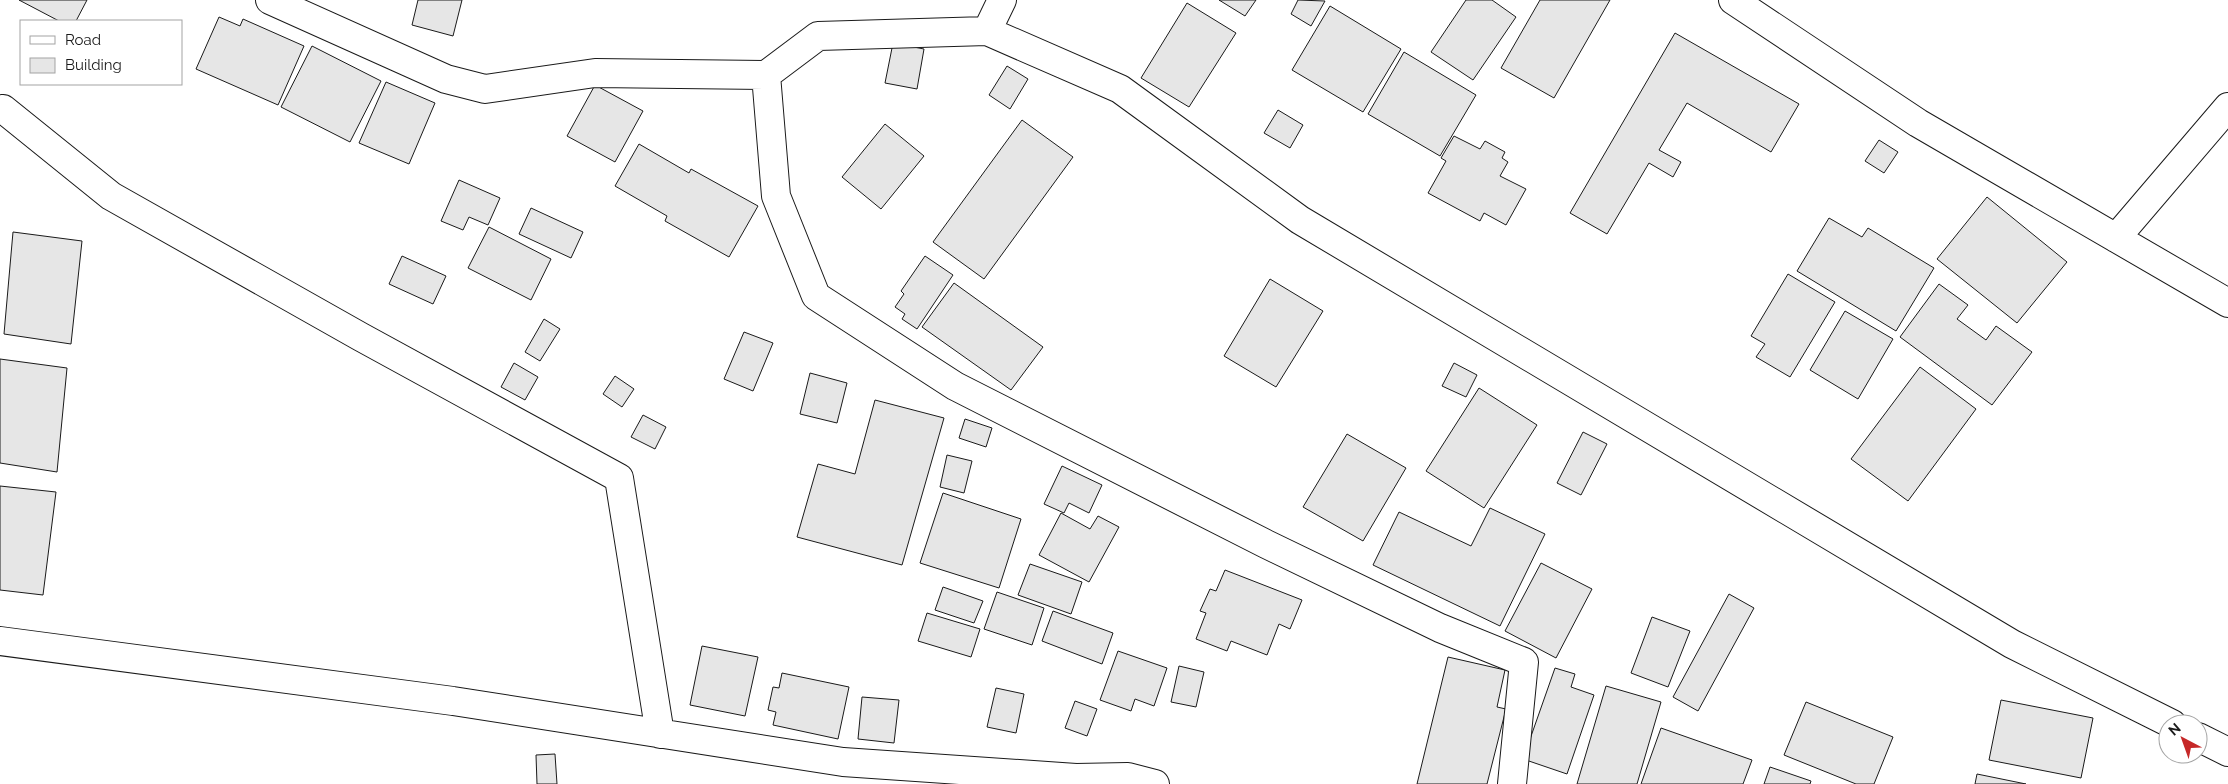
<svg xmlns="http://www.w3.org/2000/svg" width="2228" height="784" font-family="Raleway,sans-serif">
<rect width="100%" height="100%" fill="#fff"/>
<path fill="#e6e6e6" stroke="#1a1a1a" d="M19,0h68l-11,21h-17z
M418,0h44l-9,36 -41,-11z
M1219,0h37l-11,16z
M1298,0l27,1 -14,25 -20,-12z
M1466,0h26l24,17 -43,63 -42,-28z
M1540,0h70l-56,98 -53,-30z
M1187,3l49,30 -47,74 -48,-29z
M1330,6l71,43 -38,63 -71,-42z
M219,17l21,9 3,-7 61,27 -26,59 -82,-36z
M1675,33l124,71 -28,48 -84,-49 -28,47 22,12 -8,15 -24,-14 -42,71 -37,-21z
M893,43l31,6 -7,40 -32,-6z
M312,46l69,35 -31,61 -69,-35z
M1404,52l72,43 -36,61 -72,-42z
M1007,66l21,13 -18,30 -21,-14z
M386,82l49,21 -26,61 -50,-21z
M595,85l48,26 -28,51 -48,-26z
M1278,110l25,15 -13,23 -26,-15z
M1022,120l51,37 -89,122 -51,-37z
M885,124l39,32 -43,53 -39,-32z
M1454,136l26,13 5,-8 20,11 -3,6 6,4 -8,14 26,13 -20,36 -22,-12 -4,8 -52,-28 18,-32 -5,-3z
M1879,140l19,12 -14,21 -19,-12z
M639,144l50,29 2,-4 67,37 -29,51 -64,-36 2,-5 -52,-30z
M459,180l41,18 -12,27 -19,-8 -6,13 -22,-9z
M1987,197l80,65 -50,61 -80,-64z
M531,208l52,24 -12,26 -52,-24z
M1829,218l33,19 6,-9 66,40 -38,63 -99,-60z
M489,227l62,32 -20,41 -63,-32z
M13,232l69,9 -11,103 -67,-10z
M402,256l44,20 -13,28 -44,-20z
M925,256l28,19 -36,54 -15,-10 3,-5 -10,-7 9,-13 -3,-3z
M1788,274l47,28 -45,75 -34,-20 9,-13 -14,-8z
M1270,279l53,32 -47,76 -52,-31z
M954,283l89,64 -32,43 -89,-63z
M1939,284l29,21 -11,14 29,21 10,-14 36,26 -40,53 -92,-68z
M1845,311l48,28 -35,60 -48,-29z
M544,319l16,10 -20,32 -15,-9z
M744,332l29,11 -20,48 -29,-12z
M0,359l67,9 -10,104 -57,-9z
M514,363l24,14 -13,23 -24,-13z
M1454,363l23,12 -11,22 -24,-11z
M1920,367l56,42 -68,92 -57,-42z
M810,373l37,10 -10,40 -37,-9z
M615,376l19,13 -12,18 -19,-13z
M1479,388l58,37 -53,83 -58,-37z
M875,400l69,18 -42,147 -105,-28 21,-73 37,10z
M643,415l23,12 -11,22 -24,-12z
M965,419l27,9 -6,19 -27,-9z
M1583,432l24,12 -26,51 -24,-12z
M1347,434l59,34 -43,73 -60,-34z
M947,455l25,6 -8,32 -24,-6z
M1062,466l40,19 -13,28 -20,-10 -5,10 -20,-9z
M0,486l56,6 -13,103 -43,-5z
M943,493l78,26 -22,69 -79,-25z
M1490,508l55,26 -45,92 -127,-61 26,-53 72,34z
M1061,513l29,16 8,-13 21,11 -30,55 -50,-27z
M1541,563l51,26 -36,69 -51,-27z
M1030,564l52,18 -11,32 -53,-19z
M1225,570l77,30 -12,29 -11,-5 -12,31 -36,-14 -4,10 -31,-12 10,-26 -6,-2 10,-22 6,2z
M943,587l40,14 -9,22 -39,-13z
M997,592l47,16 -12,37 -48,-16z
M1729,594l25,14 -56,103 -25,-14z
M1053,611l60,22 -11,31 -60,-23z
M927,613l53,16 -9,28 -53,-16z
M1652,617l38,14 -22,56 -37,-14z
M702,646l56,11 -13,59 -55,-11z
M1118,651l49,17 -13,38 -19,-7 -4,12 -31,-11z
M1448,657l57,13 -8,37 9,2 -19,75h-70z
M1179,666l25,6 -8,35 -25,-5z
M1555,668l20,6 -4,13 23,8 -27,79 -44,-15z
M782,673l67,14 -11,52 -65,-14 3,-13 -8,-2 5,-23 6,1z
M1606,686l55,16 -24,82h-60z
M996,688l28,6 -8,39 -29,-6z
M862,697l37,3 -5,43 -36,-4z
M2001,700l92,18 -12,60 -92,-18z
M1075,701l22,8 -10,27 -22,-8z
M1806,702l87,35 -19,47h-18l-72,-29z
M1661,728l91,32 -9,24h-102z
M555,754l2,30h-20l-1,-29z
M1770,767l41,14 -1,3h-46z
M1977,774l49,10h-51z"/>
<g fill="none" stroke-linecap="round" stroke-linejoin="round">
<defs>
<path id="minor" d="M270,0l176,79 39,10 110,-16 171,2 52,-39 169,-5 133,58 180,131 712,424 160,80
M1733,0l185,123 310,180
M987,31l15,-31
M766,75l10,121 40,100 139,90 311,158 174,84 84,34 -12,122
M3,109l108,87 250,141 258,141 41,256
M2116,238l112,-131
M0,641l453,60 390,61 233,16 52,-1 27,7
M2198,737l30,15"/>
</defs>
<use href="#minor" stroke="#1a1a1a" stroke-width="30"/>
<use href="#minor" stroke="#fff" stroke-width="28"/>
</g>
<rect x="20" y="20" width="162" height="65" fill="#ffffff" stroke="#a3a3a3"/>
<rect x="30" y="36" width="25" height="8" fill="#ffffff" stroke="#a3a3a3"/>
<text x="65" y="45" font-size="15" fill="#1a1a1a">Road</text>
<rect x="30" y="58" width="25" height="15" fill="#e6e6e6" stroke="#a3a3a3"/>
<text x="65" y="70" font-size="15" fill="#1a1a1a">Building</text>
<g transform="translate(2183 739) rotate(319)"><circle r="24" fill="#ffffff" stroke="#a3a3a3"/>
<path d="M0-4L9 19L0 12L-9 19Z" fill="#c62828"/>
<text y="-8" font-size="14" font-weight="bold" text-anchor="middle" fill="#1a1a1a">N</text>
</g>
</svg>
